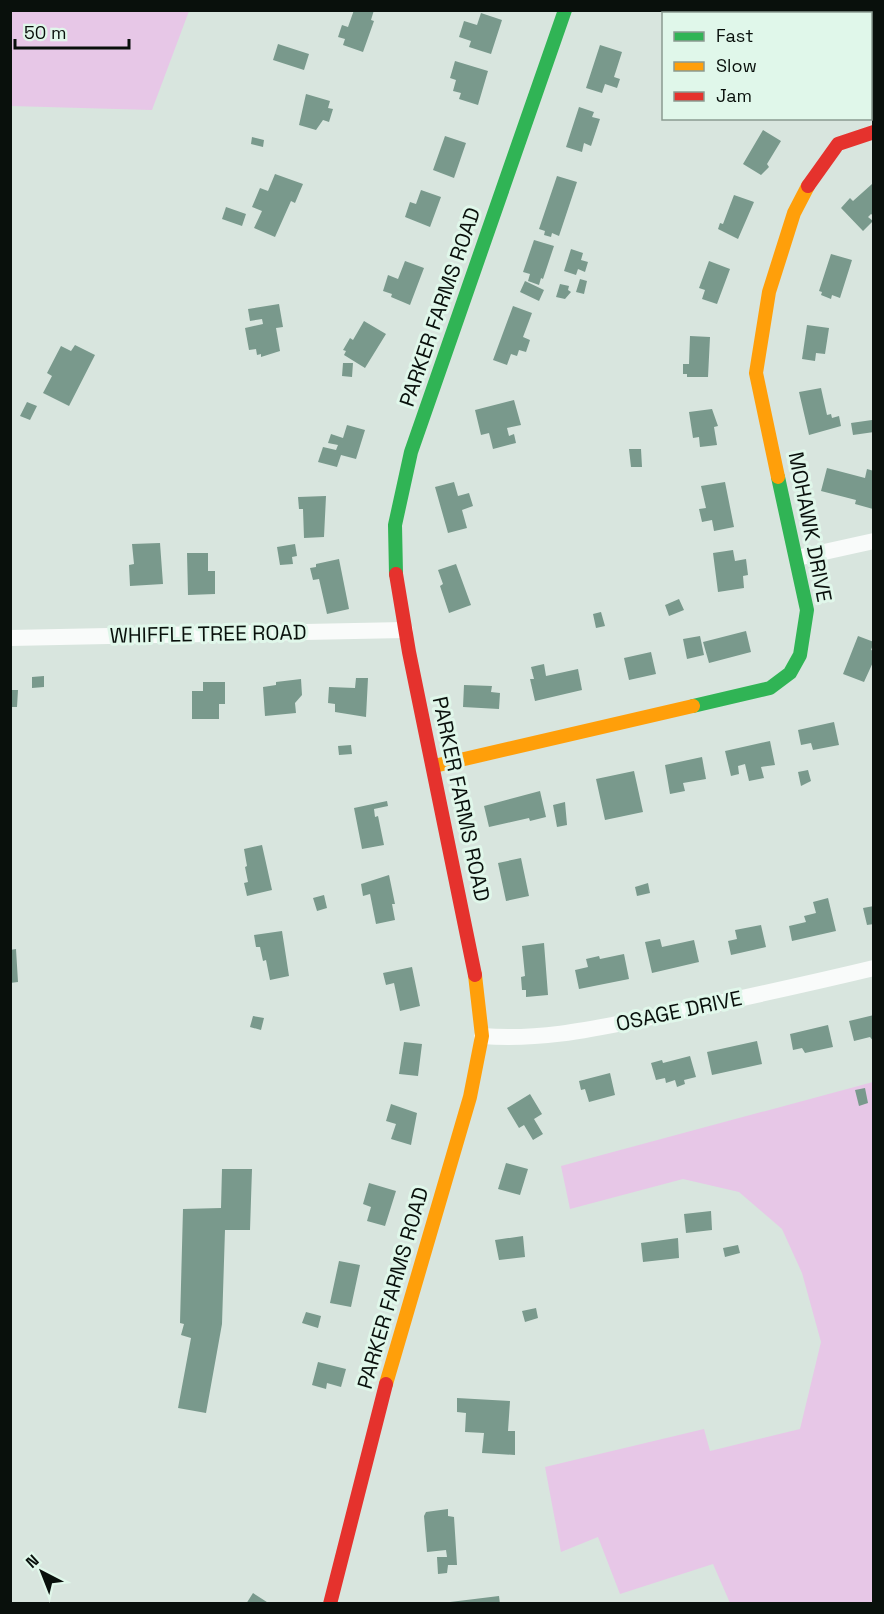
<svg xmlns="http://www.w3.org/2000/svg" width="884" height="1614" font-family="'Space Grotesk',sans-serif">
<rect width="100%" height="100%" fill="#d8e5de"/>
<path fill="#e7c7e7" d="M11,10h178v1l-37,99 -141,-4z
M873,1082v521h-143l-17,-39 -93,30 -22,-57 -37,15 -16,-85 159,-38 6,22 90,-22 21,-87 -19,-69 -20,-44 -43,-37 -56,-13 -113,30 -9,-43z"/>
<path fill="#79998c" d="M354,10h20l-3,10 3,1 -11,31 -20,-7 2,-6 -7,-2 4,-12 6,2z
M481,13l21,7 -11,34 -22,-7 2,-6 -12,-4 5,-16 13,4z
M278,44l31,10 -5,16 -31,-10z
M600,45l22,7 -8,25 6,2 -3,9 -12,-4 -3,9 -16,-5z
M455,61l33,10 -10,34 -19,-6 2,-6 -8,-2 3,-11 -6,-2z
M306,94l24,7 -2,7 5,1 -4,13 -6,-2 -7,10 -17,-5z
M579,107l15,5 -2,5 8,2 -9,27 -7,-3 -2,9 -16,-5z
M763,130l18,11 -14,23 2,3 -8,8 -18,-11z
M445,136l21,7 -12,35 -21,-8z
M252,137l12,3 -1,7 -12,-3z
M275,174l28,10 -8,19 -4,-2 -16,36 -21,-9 8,-17 -10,-4 8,-19 8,3z
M557,176l20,6 -18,54 -7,-3 -1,4 -7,-2 1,-4 -6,-2z
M872,184l2,32 -3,-2 -3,3 5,4 -10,10 -22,-23 9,-10 3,3z
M421,190l20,7 -11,30 -25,-10 5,-15 6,2z
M734,195l20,7 -16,37 -20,-10 2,-6 3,1z
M226,207l20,7 -4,12 -20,-7z
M534,240l20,6 -11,33 -2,-1 -2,7 -11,-4 2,-7 -7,-2z
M571,249l12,4 -2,7 7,2 -3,10 -7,-3 -2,6 -12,-4z
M831,254l21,6 -12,38 -8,-3 -1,4 -10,-4 1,-3 -3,-1z
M405,261l19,7 -14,37 -19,-8 1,-3 -9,-3 5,-16 10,4z
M709,261l21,8 -13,35 -15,-5 3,-9 -6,-2z
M580,279l7,2 -3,13 -8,-2z
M525,281l19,9 -5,11 -19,-9z
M560,284l9,2 -1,4 3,2 -6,7 -9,-2z
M279,304l4,23 -7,1 4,23 -19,6v-3l-4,1 -1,-6 -7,1 -4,-22 18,-4 -1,-5 -12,2 -2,-12z
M513,306l19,7 -9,24 7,3 -4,12 -7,-2 -2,6 -6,-2 -4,11 -14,-5z
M364,321l22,13 -21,34 -21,-13 2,-4 -3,-1 7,-12 3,2z
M807,325l22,3 -4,26 -9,-1 -1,8 -13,-2z
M690,336l20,1 -2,40h-21v-3h-4v-10h6z
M75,345l20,10 -26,51 -26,-13 9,-17 -5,-3 14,-27 10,5z
M343,363h10l-1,14 -10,-1z
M821,388l6,27 4,-1 1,4 7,-2 2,10 -32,9 -10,-43z
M514,400l7,25 -14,3 2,8 5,-2 2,9 -23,6 -4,-16 -8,2 -6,-25z
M27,402l10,4 -7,14 -10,-4z
M712,409l6,17 -4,1 3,18 -17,2 -1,-10 -6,1 -4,-26z
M872,420l2,12 -21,3 -2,-12z
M347,425l18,5 -9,29 -15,-4 -4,12 -19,-5 5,-15 13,3 2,-5 -10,-2 3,-9 12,4z
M629,449h12l1,18h-11z
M827,468l38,10 2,-9 7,2 -1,38 -18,-5 1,-4 -35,-9z
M454,482l4,14 11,-3 4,13 -11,4 5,18 -19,5 -13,-46z
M725,482l9,45 -20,4 -2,-11 -10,2 -3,-13 7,-1 -5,-22z
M326,496l-2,41 -20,1 -1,-29h-4l-1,-12z
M160,543l3,41 -33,2 -1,-21 5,-1 -2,-20z
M295,544l2,12 -5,1 1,7 -13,1 -3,-18z
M733,550l2,11 11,-2 2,16 -5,1 1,12 -26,4 -5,-39z
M187,553h21v18h7v23l-27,1z
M339,559l10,50 -22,5 -8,-35 -6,1 -3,-12 6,-1v-3z
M456,564l15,41 -22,8 -9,-27 3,-2 -5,-14z
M679,599l5,11 -15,6 -4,-11z
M601,612l4,14 -9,2 -3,-14z
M746,631l5,21 -42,11 -6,-21z
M700,636l4,19 -17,4 -4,-20z
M858,636l16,6 -3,8 3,1v9l-10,22 -21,-8z
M651,652l5,22 -27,6 -5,-22z
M544,664l2,12 32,-7 4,21 -47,11 -5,-22h4l-3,-12z
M44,676v11l-12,1v-11z
M356,678h12l-2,39 -31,-5v-8l-7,-1 1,-16 26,1z
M301,679l1,16 -7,8 1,10 -31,3 -2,-29 13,-2v-3z
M203,682h22v22h-6v15h-27v-28h11z
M464,685l28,1 -1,6 9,1 -1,16 -36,-2z
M10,690h8l-1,17h-7z
M834,722l5,23 -26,5 -2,-7 -10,2 -3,-15z
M770,741l5,24 -14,2 3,11 -15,3 -4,-17 -7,2 1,8 -8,2 -6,-25z
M351,745l1,9 -13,1 -1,-9z
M702,757l4,22 -23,4 2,8 -15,3 -5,-29z
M808,770l3,11 -10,5 -3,-14z
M634,771l9,41 -38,8 -9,-41z
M540,791l6,26 -16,4 -1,-3 -40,9 -5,-21z
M387,801l1,5 -14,3 1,8 3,-1 6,29 -22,4 -8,-41z
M565,802l2,23 -10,2 -4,-22z
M262,845l10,45 -25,6 -3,-13 4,-1 -3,-15 2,-1 -3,-17z
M521,858l8,38 -23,5 -8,-38z
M389,875l6,29h-3l3,16 -19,4 -6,-30 -7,2 -2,-12z
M648,883l2,10 -13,3 -2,-9z
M324,895l3,13 -10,3 -4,-13z
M828,898l8,33 -44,10 -3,-15 17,-4 -2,-6 12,-3 -3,-11z
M874,906v18l-7,1 -4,-17z
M761,925l5,22 -35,8 -3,-14 9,-2 -2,-9z
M282,931l7,45 -19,4 -4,-20 -3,1 -3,-14h-4l-2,-12z
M660,939l2,8 32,-7 5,22 -47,11 -7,-31z
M544,943l4,52 -22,2v-7h-4l-1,-13 4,-1 -3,-30z
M16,949l2,33 -8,1v-33z
M624,954l5,25 -50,10 -4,-19 13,-3 -2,-8 13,-3 1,3z
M412,967l8,39 -20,5 -6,-28 -8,2 -3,-12z
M874,1015v27l-4,-5 -16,4 -5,-20z
M253,1016l11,2 -3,12 -11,-3z
M828,1025l5,22 -28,6 -3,-5 -9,2 -3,-16z
M757,1041l5,23 -50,11 -5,-23z
M404,1042l18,2 -4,32 -19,-2z
M690,1056l6,21 -12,3 1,4 -8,3 -2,-7 -9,3 -1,-5 -9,2 -5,-17 11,-3 1,3z
M610,1073l5,22 -26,7 -4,-13 -4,1 -2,-9z
M865,1088l3,15 -9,3 -4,-16z
M530,1094l12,20 -8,5 9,15 -10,6 -9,-15 -5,3 -12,-20z
M391,1104l26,9 -6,32 -20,-6 5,-15 -10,-3z
M506,1163l22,6 -8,26 -22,-6z
M222,1169h30l-2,61h-25l-3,94 -16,89 -28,-5 13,-70 -10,-3 3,-11 -4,-1 3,-114 38,-1z
M369,1183l27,8 -11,35 -18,-5 4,-14 -8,-3z
M711,1211l1,19 -26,3 -2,-19z
M523,1236l2,21 -26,3 -4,-20z
M678,1238l1,20 -36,4 -2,-19z
M738,1245l2,8 -15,4 -2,-9z
M339,1261l21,4 -9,42 -21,-4z
M536,1308l2,10 -13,4 -3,-11z
M306,1312l15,4 -3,12 -16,-5z
M318,1362l28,7 -5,18 -14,-4 -1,6 -14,-4z
M457,1398l53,3 -2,30h7v24l-33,-2 2,-20 -19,-1 1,-19 -9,-1z
M448,1509v7l6,1 3,48h-9l-1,8 -9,1 -1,-17h10l-1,-7 -19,2 -3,-36 2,-4z
M253,1593l17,11h-24z
M499,1596l1,8h-50v-2z"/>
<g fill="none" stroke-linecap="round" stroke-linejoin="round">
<path stroke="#f9fbfa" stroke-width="16" d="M797,558l77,-17
M10,638l395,-8
M482,1036c64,5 119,-9 181,-21 71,-15 140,-30 211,-47"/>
<path stroke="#30b455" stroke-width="14" d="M396,574l-1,-49 16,-73 154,-442
M693,706l77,-18 20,-15 10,-18 7,-45 -29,-133"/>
<path stroke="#ff9f0a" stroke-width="14" d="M778,477l-22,-104 13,-81 25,-79 14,-27
M434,766l259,-60
M386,1384l84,-287 12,-61 -7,-61"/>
<path stroke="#e5322d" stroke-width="14" d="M808,186l30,-42 36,-12
M396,574l13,78 66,323
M330,1604l56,-220"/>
</g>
<g text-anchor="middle" stroke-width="6" stroke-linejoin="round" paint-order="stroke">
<g font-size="21" fill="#09100c" stroke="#e0f7ea">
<text transform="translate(440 307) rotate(-71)" y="7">PARKER FARMS ROAD</text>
<text transform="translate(810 527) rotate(79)" y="7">MOHAWK DRIVE</text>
<text transform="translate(208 634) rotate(-1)" y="7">WHIFFLE TREE ROAD</text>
<text transform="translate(461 799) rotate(78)" y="7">PARKER FARMS ROAD</text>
<text transform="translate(679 1011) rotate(-12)" y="7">OSAGE DRIVE</text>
<text transform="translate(393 1288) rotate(-74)" y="7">PARKER FARMS ROAD</text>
</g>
</g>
<rect width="884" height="1614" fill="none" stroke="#09100c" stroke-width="24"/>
<rect x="662" y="12" width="210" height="108" fill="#e0f7ea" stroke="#8a9b91" stroke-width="1.5"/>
<rect x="674" y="32" width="30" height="9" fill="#30b455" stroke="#8a9b91" stroke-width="1.5"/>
<text x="716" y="42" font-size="18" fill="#09100c">Fast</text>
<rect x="674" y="62" width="30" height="9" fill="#ff9f0a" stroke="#8a9b91" stroke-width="1.5"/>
<text x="716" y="72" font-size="18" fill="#09100c">Slow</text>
<rect x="674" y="92" width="30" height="9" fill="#e5322d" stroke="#8a9b91" stroke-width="1.5"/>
<text x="716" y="102" font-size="18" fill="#09100c">Jam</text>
<g transform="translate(42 1572) rotate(318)" stroke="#e0f7ea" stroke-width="4.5" paint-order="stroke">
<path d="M0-4.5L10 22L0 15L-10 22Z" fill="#09100c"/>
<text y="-9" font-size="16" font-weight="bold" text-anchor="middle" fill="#09100c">N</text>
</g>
<path d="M15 39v9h114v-9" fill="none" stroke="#09100c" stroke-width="3"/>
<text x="24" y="39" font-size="18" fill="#09100c" stroke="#e0f7ea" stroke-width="4.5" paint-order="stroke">50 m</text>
</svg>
